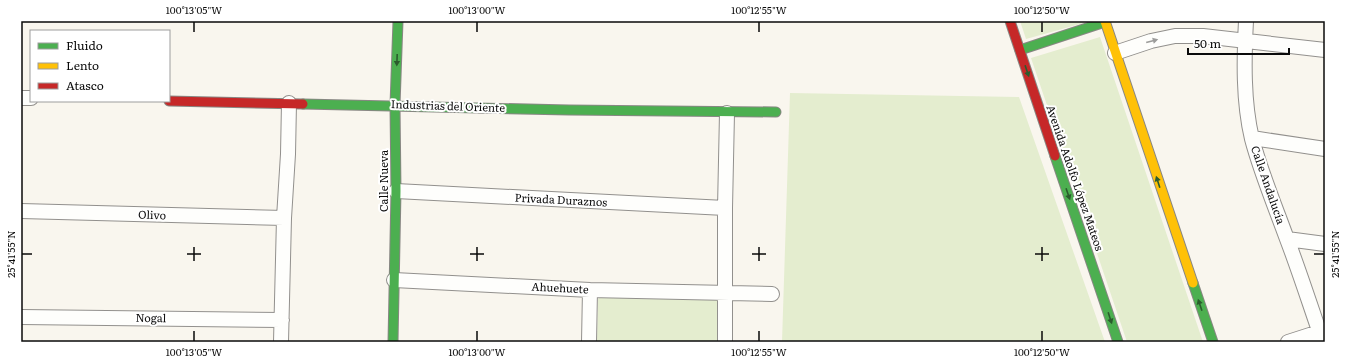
<svg xmlns="http://www.w3.org/2000/svg" width="1346" height="363" font-family="Literata,serif">
<rect width="100%" height="100%" fill="#f9f6ee"/>
<path fill="#e4edcf" d="M1020,21h71l-65,18z
M1100,37l103,305h-76l-96,-284z
M790,93l229,4 86,245h-323z
M604,294l113,5 5,7 -1,36h-124l1,-43z"/>
<g fill="none" stroke-linecap="round" stroke-linejoin="round">
<defs>
<path id="street" d="M1246,21c-2,38 -3,80 6,118 9,34 23,67 35,100 13,34 24,69 36,103
M1115,53l36,-12 24,-5h28l122,14
M21,98h10
M1252,138l73,11
M396,191l329,17
M21,211l263,7
M1287,239l38,5
M394,280l196,10 182,4
M21,317l261,3
M281,342l3,-124 4,-64 1,-51
M589,342l1,-52
M725,342v-134l2,-95
M1288,342l31,-10 6,1"/>
<path id="fast" d="M1020,50l85,-28
M303,104l266,6 207,2
M1055,156l63,186
M1193,283l20,59
M393,342l3,-151 -1,-86 3,-84"/>
<path id="slow" d="M1105,21l88,262"/>
<path id="jam" d="M1010,21l45,135
M169,101l134,3"/>
</defs>
<use href="#street" stroke="#92908d" stroke-width="16"/>
<use href="#fast" stroke="#888783" stroke-width="11"/>
<use href="#slow" stroke="#888783" stroke-width="11"/>
<use href="#jam" stroke="#888783" stroke-width="11"/>
<use href="#street" stroke="#fefefc" stroke-width="14"/>
<use href="#fast" stroke="#4caf50" stroke-width="9"/>
<use href="#slow" stroke="#ffc107" stroke-width="9"/>
<use href="#jam" stroke="#c62828" stroke-width="9"/>
</g>
<defs><path id="oneway-solid" d="M-6-.8H1V-3.2L6.5 0L1 3.2V.8H-6Z"/></defs>
<use fill="#9c9c9b" href="#oneway-solid" transform="translate(1152 41) rotate(-15)"/>
<g fill="#2b5c2d">
<use href="#oneway-solid" transform="translate(397 60) rotate(92)"/>
<use href="#oneway-solid" transform="translate(1027 71) rotate(71)"/>
<use href="#oneway-solid" transform="translate(1158 182) rotate(-108)"/>
<use href="#oneway-solid" transform="translate(1068 194) rotate(71)"/>
<use href="#oneway-solid" transform="translate(1200 305) rotate(-109)"/>
<use href="#oneway-solid" transform="translate(1110 318) rotate(72)"/>
</g>
<path fill="none" stroke="#0a0a0a" stroke-width="1.5" d="M194,22v10M477,22v10M759,22v10M1042,22v10M194,247v14M477,247v14M759,247v14M1042,247v14M22,254h10M187,254h14M470,254h14M752,254h14M1035,254h14M1314,254h10M194,331v10M477,331v10M759,331v10M1042,331v10"/>
<g text-anchor="middle" stroke-width="4" stroke-linejoin="round" paint-order="stroke">
<g font-size="11" fill="#0a0a0a" stroke="#fff">
<text transform="translate(448 106) rotate(2)" y="4">Industrias del Oriente</text>
<text transform="translate(1075 178) rotate(71)" y="4">Avenida Adolfo López Mateos</text>
<text transform="translate(384 181) rotate(-90)" y="4">Calle Nueva</text>
<text transform="translate(1268 185) rotate(71)" y="4">Calle Andalucía</text>
<text transform="translate(561 200) rotate(3)" y="4">Privada Duraznos</text>
<text transform="translate(152 215) rotate(2)" y="4">Olivo</text>
<text transform="translate(560 288) rotate(3)" y="4">Ahuehuete</text>
<text transform="translate(151 318) rotate(1)" y="4">Nogal</text>
</g>
</g>
<rect width="1346" height="363" fill="none" stroke="#ffffff" stroke-width="44"/>
<rect x="30" y="30" width="140" height="72" fill="#ffffff" stroke="#9d9d9d"/>
<rect x="38" y="43" width="20" height="6" fill="#4caf50" stroke="#9d9d9d"/>
<text x="66" y="50" font-size="12" fill="#0a0a0a">Fluido</text>
<rect x="38" y="63" width="20" height="6" fill="#ffc107" stroke="#9d9d9d"/>
<text x="66" y="70" font-size="12" fill="#0a0a0a">Lento</text>
<rect x="38" y="83" width="20" height="6" fill="#c62828" stroke="#9d9d9d"/>
<text x="66" y="90" font-size="12" fill="#0a0a0a">Atasco</text>
<path d="M1188 48v6h101v-6" fill="none" stroke="#0a0a0a" stroke-width="2"/>
<text x="1194" y="48" font-size="12" fill="#0a0a0a" stroke="#ffffff" stroke-width="3" paint-order="stroke">50 m</text>
<rect x="22" y="22" width="1302" height="319" fill="none" stroke="#0a0a0a" stroke-width="1.5"/>
<g font-size="10" text-anchor="middle" fill="#0a0a0a">
<text x="194" y="14">100°13'05"W</text>
<text x="477" y="14">100°13'00"W</text>
<text x="759" y="14">100°12'55"W</text>
<text x="1042" y="14">100°12'50"W</text>
<text transform="translate(11 254) rotate(-90)" y="4">25°41'55"N</text>
<text transform="translate(1335 254) rotate(-90)" y="4">25°41'55"N</text>
<text x="194" y="356">100°13'05"W</text>
<text x="477" y="356">100°13'00"W</text>
<text x="759" y="356">100°12'55"W</text>
<text x="1042" y="356">100°12'50"W</text>
</g>
</svg>
